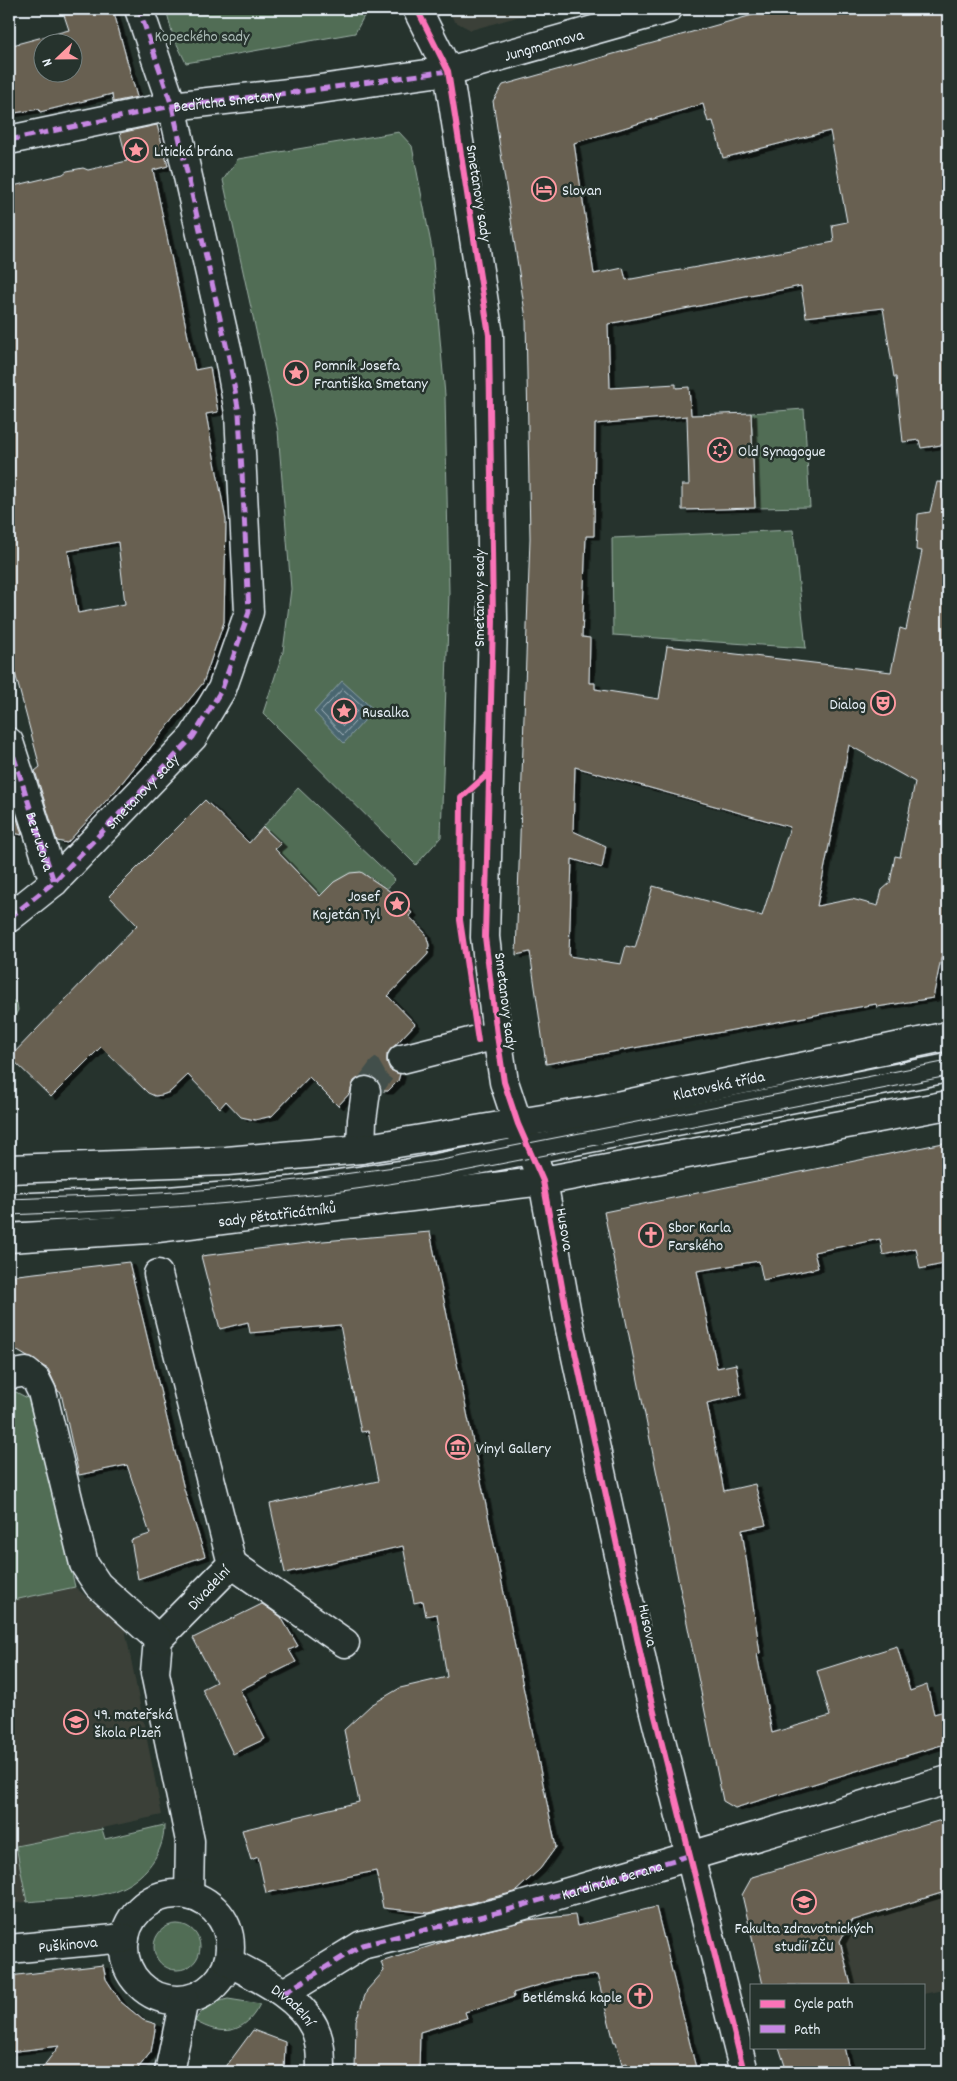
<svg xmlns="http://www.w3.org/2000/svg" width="957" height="2081" font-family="Dekko,sans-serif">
<defs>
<filter id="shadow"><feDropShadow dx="5.5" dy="3" stdDeviation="0" flood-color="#0009"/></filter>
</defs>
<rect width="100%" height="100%" fill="#26332d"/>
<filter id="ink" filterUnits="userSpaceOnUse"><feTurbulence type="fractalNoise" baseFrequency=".02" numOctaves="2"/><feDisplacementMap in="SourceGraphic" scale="10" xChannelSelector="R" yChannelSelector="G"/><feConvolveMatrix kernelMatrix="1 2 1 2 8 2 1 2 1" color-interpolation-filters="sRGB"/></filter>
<g filter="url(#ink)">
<path fill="#3a4138" d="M448,9h97l-74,21 -17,-9z
M75,1587l50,42 37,186 -146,32 11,55 -18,2v-303z
M948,1818v171l-25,5v-9h-160l-11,-108z"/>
<path fill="#516d55" stroke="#9cafa6" d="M166,9h195l3,7 -9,17 -169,30 -13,-27z
M399,132l13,14 20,103 13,146 4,198 -8,244 -25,28 -153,-152 20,-61 8,-63 -13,-158 -55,-251 15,-21z
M804,409l6,98 -55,1 -4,-95z
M793,530l13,118 -193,-13 -1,-97z
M298,788l97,92 -10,11 -24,-18c-18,0 -28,11 -41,23l-45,-47 6,-6 -18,-16z
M9,999l8,4 1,7 -9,18z
M16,1392l17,9 42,186 -66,14v-207z
M164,1825c1,32 -26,61 -57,68 -25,7 -54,6 -80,9l-11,-56 86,-17 3,10z
M154 1947a23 23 0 1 1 46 0a23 23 0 1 1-46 0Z
M228,1999l32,5c-15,30 -38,33 -65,17 7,-13 18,-19 33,-22z"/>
<path fill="#4a6670" stroke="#899ea6" d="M342,681l32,29 -30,33 -30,-31z"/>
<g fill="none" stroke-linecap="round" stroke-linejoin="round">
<path stroke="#a9b9c2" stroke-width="1" d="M343,689l23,21 -23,25 -22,-23z
M343,698l14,13 -14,15 -13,-14z"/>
</g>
<path fill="#686151" stroke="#e8f1f8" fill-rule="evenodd" filter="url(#shadow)" d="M62,9h51l24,88 -24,5 -1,-8 -72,18 -1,-3 -30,5v-68l60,-16zM42,42h30v30h-30z
M774,9h172l2,14v421l-27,4 -2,-8 -16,2 -7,-65h-2l-11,-69 -77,9 -5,-31 -193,38 2,64 66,-4v4l13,-1 2,28 60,-2 4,95 -73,2v-25h7l-2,-69 -92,8 -1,112h-8l-4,101 8,1 -1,45h6v6l64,10 8,-53 224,26 9,-44 6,2 16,-79 -6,-1 2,-36 12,-2 7,-30 11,1v442l-15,73 -56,9 -1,-3 -330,60 -16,-112 -14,3 14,-417 -4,-219 -33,-218 10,-16zM703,104l5,18 5,-1 10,37 107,-27 17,91 -15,3 2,17 -208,38 -3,-12 -29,6 -20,-131zM849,745l66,37 -15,75 -5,-1 -5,27 -8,7 -4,16 -26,-7 -35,7zM575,767l215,60 -28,89 -109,-30 -18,62 -9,-2 -5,18 -52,-8 3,-97 30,9 4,-22 -33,-15z
M157,125l11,41 -15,4 42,200 15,-3 8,45 -12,2 20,106 -2,102 -21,61 -87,107 -49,53 -10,-2 -22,-70 5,-4 -25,-94 -6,1v-487l54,-13 4,-3 16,-3 5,2 39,-9 -7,-28zM118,542l7,62 -47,9 -10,-62z
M9,792l13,43 -13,-3z
M205,800l44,43 14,-16 18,17 -6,5 45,47 14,-14 16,-9 11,-1 33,22 18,19 -3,3 17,18 3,11 -1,9 -40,42 27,28 -28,30v8l3,8 10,4 -2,7 -10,10h-7l-1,-6 -5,-7 -7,-2h-7l-7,5 -4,12 -12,13 -29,-29 -37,39 -17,4 -14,-3 -15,-16 -6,7 -32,-33 -18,17 -8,3 -7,1 -7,-3 -47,-46 -50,50 -41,-40 127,-132 -28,-29z
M948,1142v121l-28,6 -4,-21 -33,7 -3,-16 -66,13 4,16 -55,12 -4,-19 -62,10 20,97 19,-4 5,31 -34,8 17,88 31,-7 11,41 -24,5 18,123 -3,1 15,79 58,-17 -13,-45 80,-25 13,45 17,-6 7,29 14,-4v33l-213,65 -12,-7 -119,-589z
M430,1232l126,615 -16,22 -25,23 -86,21 -46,-5 -7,-37 -110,22 -8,-36 -7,3 -9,-30 117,-28 -15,-72 27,-25 29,-17 47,-11 -10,-63 -11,2 -3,-15 -9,2 -11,-57 -118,27 -15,-69 108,-23 -10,-50 -7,1 -21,-107 -90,8 -2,-11 -28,7 -19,-73 122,-15z
M129,1262l55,227 21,67 -67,23 -7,-39 19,-6 -23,-69 -48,10 -18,-82 -3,-2 -10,-22 -39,-23v-70z
M262,1604l19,13 17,29 -9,4 7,12 -56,28 25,49 -32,15 -31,-65 14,-7 -23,-44z
M948,1818v73l-97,30 -11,20 11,44h-88l-21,-90 10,-18z
M656,1907l41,165h-68l-2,-9 -5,1 -6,-22h-2l-17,-67 -41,5 -43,13 1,4 -49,15 2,6 -47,14 -1,40h-64l1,-52 11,-30 17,-19 -3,-9 68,-22 79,-20 47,-5 2,11z
M103,1965l3,14 15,23 22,18 13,4 -5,28 -16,20h-96l20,-26 -50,6v-76z
M253,2030l32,12 -1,30h-62z
M779,2047h65l6,25h-63z"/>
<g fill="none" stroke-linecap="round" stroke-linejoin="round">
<path stroke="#43504b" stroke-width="28" stroke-dasharray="28 14" stroke-linecap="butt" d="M366,1091l15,-20 21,-12"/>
<defs>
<g id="minor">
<path d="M417,9l31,62 41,264 4,286 -8,316 12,98 7,47 14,42 25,57 25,139 79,364 97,388"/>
<path id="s1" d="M9,140l163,-34 134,-15 142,-20 220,-62"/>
<path id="s2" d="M9,742l45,140"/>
<path id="s3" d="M9,918l45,-36 139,-145 29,-48 27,-77 -10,-199 -10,-55 -57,-252 -33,-97"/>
<path d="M402,1059l95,-24"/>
<path d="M361,1149l1,-29 4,-29"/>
<path d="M9,1208l159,-7 122,-10 116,-17 542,-106"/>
<path d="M158,1274l74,290 -74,75 -3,34 35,168 -1,54"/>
<path d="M9,1375l17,-3 10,8 6,12 42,172 14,21 60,54"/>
<path d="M232,1564l113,79"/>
<circle cx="177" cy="1947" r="53"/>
<path id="s4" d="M9,1949l116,-11"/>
<path id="s5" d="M229,1962c29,16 69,33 85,65 7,14 7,30 7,45"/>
<path id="s6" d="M284,1993l78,-48 142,-34 444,-131"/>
<path d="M169,2072l15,-72"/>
</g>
<g id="major">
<path id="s7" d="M9,1169l218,-8 134,-12 237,-39 350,-74"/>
<path id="s8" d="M9,1238l140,-9 394,-48 405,-76"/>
</g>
</defs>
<use href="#minor" stroke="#e8f1f8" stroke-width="31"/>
<use href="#major" stroke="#e8f1f8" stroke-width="31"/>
<use href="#minor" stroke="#26332d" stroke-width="28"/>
<use href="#major" stroke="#26332d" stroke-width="28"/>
<path stroke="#e8f1f8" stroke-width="1" d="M9,1199c50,-2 101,-3 151,-6 95,-6 188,-19 282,-33l506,-99
M9,1215c91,-4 182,-7 273,-17 54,-5 108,-14 162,-23l504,-99"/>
<path stroke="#c787e3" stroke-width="5" stroke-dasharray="10 5" stroke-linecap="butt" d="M9,140l163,-34 134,-15 142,-20
M9,742l45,140
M9,918l45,-36 139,-145 29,-48 27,-77 -10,-199 -10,-55 -57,-252 -33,-97
M284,1993l78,-48 142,-34 187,-56"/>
<defs>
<path id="cycleway" d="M417,9l31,62 41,264 4,286 -8,316 12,98 7,47 14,42 25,57 25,139 79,364 97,388
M478,1041l-18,-121 1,-122 28,-25"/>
</defs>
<use href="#cycleway" stroke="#26332d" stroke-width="9"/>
<use href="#cycleway" stroke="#fb73b8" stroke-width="6"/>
</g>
</g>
<defs>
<symbol id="sight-ring" viewBox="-11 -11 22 22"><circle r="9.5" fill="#26332d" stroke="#ff9aa2" stroke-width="1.5"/><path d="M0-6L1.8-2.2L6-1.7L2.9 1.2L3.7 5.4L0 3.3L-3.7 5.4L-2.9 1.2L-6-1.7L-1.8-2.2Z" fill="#ff9aa2"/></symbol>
<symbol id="hotel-ring" viewBox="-11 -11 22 22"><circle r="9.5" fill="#26332d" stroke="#ff9aa2" stroke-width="1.5"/><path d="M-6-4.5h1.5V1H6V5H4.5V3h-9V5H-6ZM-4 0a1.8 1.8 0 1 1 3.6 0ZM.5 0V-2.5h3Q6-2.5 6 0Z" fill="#ff9aa2"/></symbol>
<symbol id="synagogue-ring" viewBox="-11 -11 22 22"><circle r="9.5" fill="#26332d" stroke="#ff9aa2" stroke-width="1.5"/><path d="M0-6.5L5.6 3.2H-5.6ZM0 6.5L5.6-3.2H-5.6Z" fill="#ff9aa2"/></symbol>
<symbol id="theatre-ring" viewBox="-11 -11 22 22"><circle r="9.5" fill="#26332d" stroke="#ff9aa2" stroke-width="1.5"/><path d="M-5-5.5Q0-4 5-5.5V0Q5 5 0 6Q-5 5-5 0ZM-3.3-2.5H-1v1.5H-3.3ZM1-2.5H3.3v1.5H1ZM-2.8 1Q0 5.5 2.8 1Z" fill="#ff9aa2"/></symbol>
<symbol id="church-ring" viewBox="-11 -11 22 22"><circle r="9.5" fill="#26332d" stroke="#ff9aa2" stroke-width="1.5"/><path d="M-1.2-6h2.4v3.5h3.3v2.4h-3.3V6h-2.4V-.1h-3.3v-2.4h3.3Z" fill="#ff9aa2"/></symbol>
<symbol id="museum-ring" viewBox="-11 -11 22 22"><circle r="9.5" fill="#26332d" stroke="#ff9aa2" stroke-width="1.5"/><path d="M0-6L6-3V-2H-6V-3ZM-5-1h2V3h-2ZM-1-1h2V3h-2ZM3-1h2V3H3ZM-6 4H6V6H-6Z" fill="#ff9aa2"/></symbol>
<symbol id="school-ring" viewBox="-11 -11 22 22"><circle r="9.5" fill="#26332d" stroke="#ff9aa2" stroke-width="1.5"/><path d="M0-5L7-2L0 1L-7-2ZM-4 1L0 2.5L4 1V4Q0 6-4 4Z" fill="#ff9aa2"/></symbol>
<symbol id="university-ring" viewBox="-11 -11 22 22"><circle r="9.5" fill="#26332d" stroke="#ff9aa2" stroke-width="1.5"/><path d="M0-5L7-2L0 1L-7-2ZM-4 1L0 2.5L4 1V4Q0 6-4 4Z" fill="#ff9aa2"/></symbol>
</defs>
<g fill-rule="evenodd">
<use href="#sight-ring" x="122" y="136" width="28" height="28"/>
<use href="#hotel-ring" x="530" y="175" width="28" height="28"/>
<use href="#sight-ring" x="282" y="359" width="28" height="28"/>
<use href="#synagogue-ring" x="706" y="436" width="28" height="28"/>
<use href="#theatre-ring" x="869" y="689" width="28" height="28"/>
<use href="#sight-ring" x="330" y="697" width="28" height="28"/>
<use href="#sight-ring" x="383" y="890" width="28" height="28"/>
<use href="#church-ring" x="637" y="1221" width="28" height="28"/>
<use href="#museum-ring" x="444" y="1433" width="28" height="28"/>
<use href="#school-ring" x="62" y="1708" width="28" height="28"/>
<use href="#university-ring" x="790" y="1888" width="28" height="28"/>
<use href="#church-ring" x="626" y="1982" width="28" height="28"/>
</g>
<g text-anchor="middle" stroke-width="5" stroke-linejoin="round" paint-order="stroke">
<g font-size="16" fill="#acbcb7" stroke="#26332d">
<text x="202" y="41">Kopeckého sady</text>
</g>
<g font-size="16" fill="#e8f1f8" stroke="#26332d">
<text dy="6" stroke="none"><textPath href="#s1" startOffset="544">Jungmannova</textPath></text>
<text dy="6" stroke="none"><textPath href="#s1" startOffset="222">Bedřicha Smetany</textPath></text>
<text transform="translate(480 193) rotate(81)" y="6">Smetanovy sady</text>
<text transform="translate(478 598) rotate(-90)" y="6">Smetanovy sady</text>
<text dy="6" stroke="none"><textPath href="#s3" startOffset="184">Smetanovy sady</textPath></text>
<text dy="6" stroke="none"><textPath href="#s2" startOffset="104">Bezručova</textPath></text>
<text transform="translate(507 1001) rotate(83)" y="6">Smetanovy sady</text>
<text dy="6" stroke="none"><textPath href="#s7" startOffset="716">Klatovská třída</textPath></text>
<text dy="6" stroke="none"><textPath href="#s8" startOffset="269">sady Pětatřicátníků</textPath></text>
<text transform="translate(566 1229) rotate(80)" y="6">Husova</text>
<text transform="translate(208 1587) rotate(-47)" y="6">Divadelní</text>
<text transform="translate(649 1625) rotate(78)" y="6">Husova</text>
<text dy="6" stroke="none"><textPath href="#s6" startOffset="350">Kardinála Berana</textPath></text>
<text dy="6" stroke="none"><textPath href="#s4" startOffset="59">Puškinova</textPath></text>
<text dy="6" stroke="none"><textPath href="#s5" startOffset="78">Divadelní</textPath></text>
</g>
<g font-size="16" fill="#e8f1f8" stroke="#26332d" text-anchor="start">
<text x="154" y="156">Litická brána</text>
<text x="562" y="195">Slovan</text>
<text x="314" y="370">Pomník Josefa<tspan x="314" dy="18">Františka Smetany</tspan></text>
<text x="738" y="456">Old Synagogue</text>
<text x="866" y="709" text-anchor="end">Dialog</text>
<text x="362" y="717">Rusalka</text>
<text x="380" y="901" text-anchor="end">Josef<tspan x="380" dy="18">Kajetán Tyl</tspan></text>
<text x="668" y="1232">Sbor Karla<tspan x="668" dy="18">Farského</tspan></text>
<text x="476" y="1453">Vinyl Gallery</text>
<text x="94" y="1719">49. mateřská<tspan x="94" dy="18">škola Plzeň</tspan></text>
<text x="804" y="1933" text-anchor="middle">Fakulta zdravotnických<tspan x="804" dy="18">studií ZČU</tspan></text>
<text x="622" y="2002" text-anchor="end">Betlémská kaple</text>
</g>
</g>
<rect width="957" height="2081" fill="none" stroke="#26332d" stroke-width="30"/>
<rect x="15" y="15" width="927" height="2051" fill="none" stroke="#e8f1f8" stroke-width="2" filter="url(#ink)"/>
<rect x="750" y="1984" width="175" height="65" fill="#26332d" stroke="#747f7e"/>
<rect x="760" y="2000" width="25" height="8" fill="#fb73b8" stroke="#747f7e"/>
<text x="794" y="2008" font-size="15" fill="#e8f1f8">Cycle path</text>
<rect x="760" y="2025" width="25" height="8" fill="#c787e3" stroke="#747f7e"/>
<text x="794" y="2034" font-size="15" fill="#e8f1f8">Path</text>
<g transform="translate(58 58) rotate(248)"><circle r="24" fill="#26332d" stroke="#747f7e"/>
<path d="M0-4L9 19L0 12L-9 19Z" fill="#ff9aa2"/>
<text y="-8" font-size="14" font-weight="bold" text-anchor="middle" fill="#e8f1f8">N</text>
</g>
</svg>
